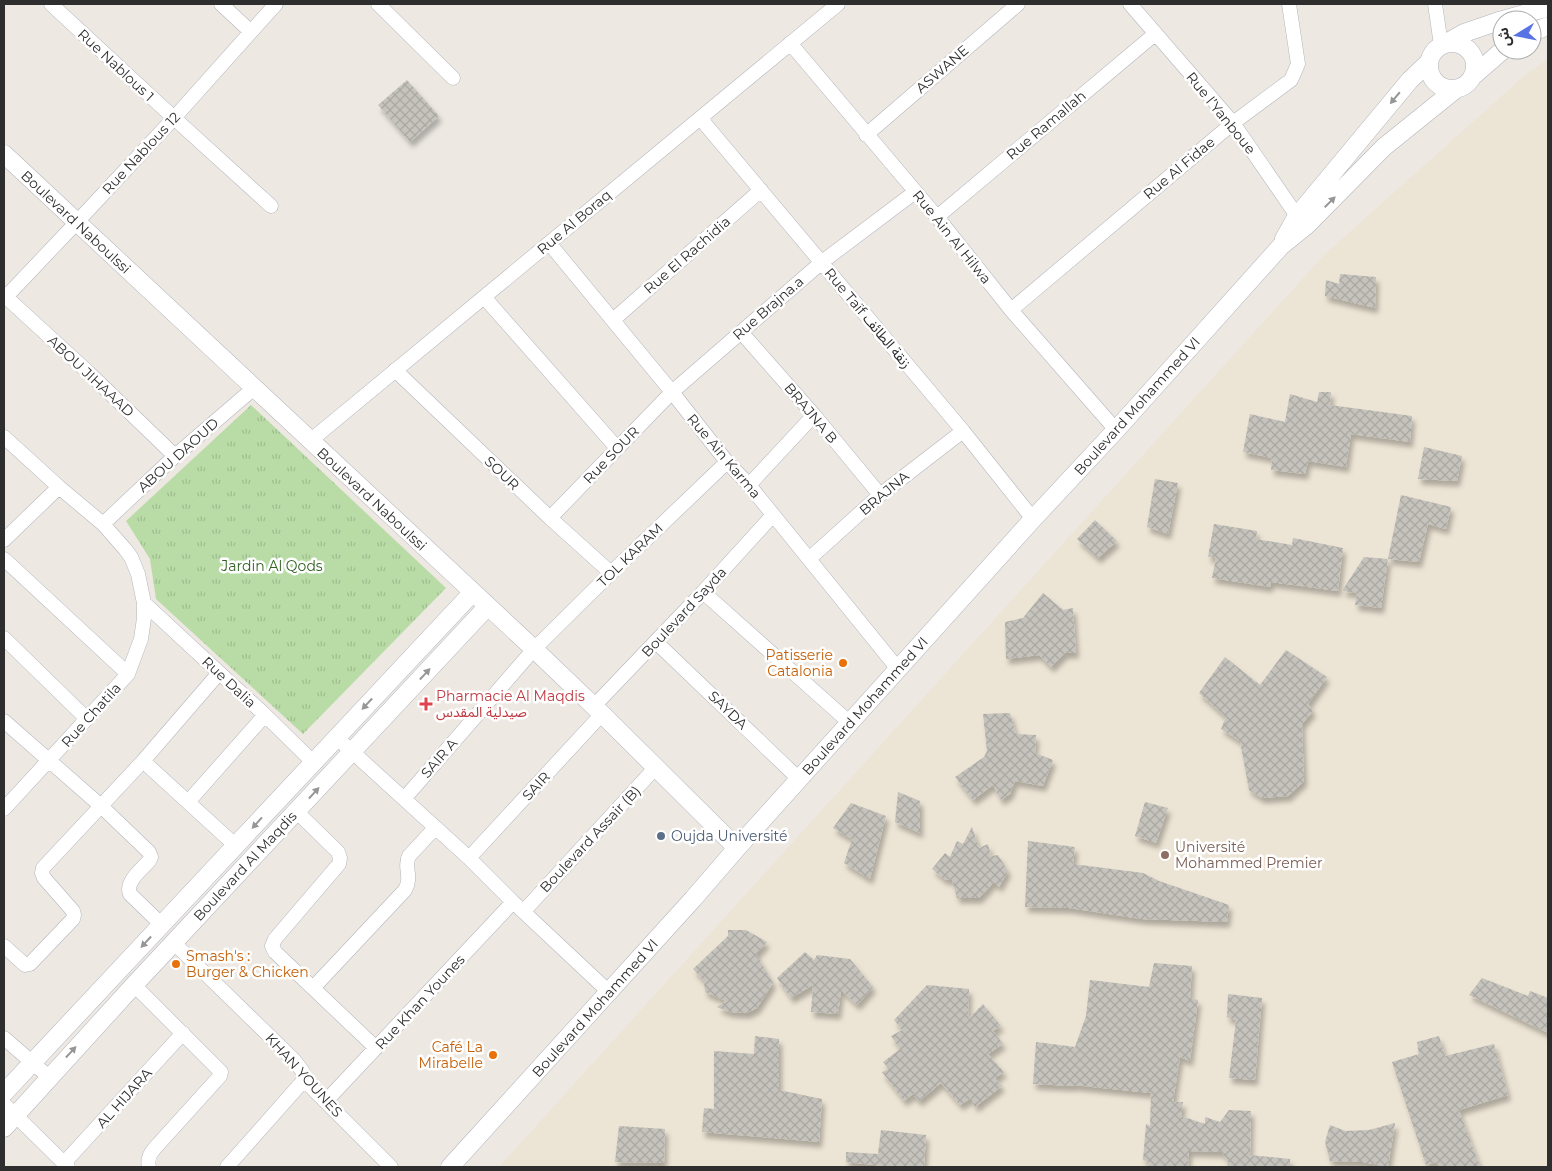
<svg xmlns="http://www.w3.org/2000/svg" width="1552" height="1171" font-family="Montserrat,'Noto Sans Arabic',sans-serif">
<defs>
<pattern id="park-tufts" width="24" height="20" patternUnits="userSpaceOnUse" patternTransform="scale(1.25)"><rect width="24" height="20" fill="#b9dca6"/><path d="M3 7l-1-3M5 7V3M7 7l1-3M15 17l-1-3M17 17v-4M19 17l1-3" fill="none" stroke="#9fbd8f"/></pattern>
<pattern id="building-cross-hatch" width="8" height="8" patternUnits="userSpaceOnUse" patternTransform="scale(1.25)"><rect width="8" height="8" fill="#c6c3bd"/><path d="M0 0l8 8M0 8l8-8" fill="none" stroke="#aaa8a3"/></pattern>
<filter id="shadow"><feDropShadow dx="3" dy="5.5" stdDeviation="2.5" flood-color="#0004"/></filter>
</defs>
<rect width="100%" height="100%" fill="#ede8e2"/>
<path fill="#ece4d4" d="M1548,59v1108h-1049l825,-912 198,-177z"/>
<path fill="url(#park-tufts)" d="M251,405l195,183 -143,146 -147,-135 -6,-40 -24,-38z"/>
<path fill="url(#building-cross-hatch)" filter="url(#shadow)" d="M407,80l32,36 -29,26 -32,-37z
M1340,274l36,3 -1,31 -50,-12 1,-16 13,4z
M1319,392h12l-1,13 82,11 -2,26 -59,-8 -5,33 -38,-6 -3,13 -34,-4 1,-12 -29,-6 7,-38 35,8 5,-28 27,8z
M1424,447l38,9 -5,25 -39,-2z
M1155,479l23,4 -10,51 -21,-7z
M1401,495l50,12 -5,22 -18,-5 -9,38 -31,-3z
M1095,520l22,21 -19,17 -21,-19z
M1214,524l43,7 -1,8 36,6 1,-7 50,10 -5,43 -67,-9 -1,5 -58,-9 4,-20 -8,-1z
M1364,557l24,2 -7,49 -26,-3 2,-12 -15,-2z
M1043,593l20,17 10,-2 3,45h-11l-14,14 -12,-12 -33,4 -1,-37 18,-4z
M1286,650l41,27 -19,27 5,7 -11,13 2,57 -16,15 -26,2 -13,-8 -9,-49 -19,-12 5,-12 -27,-24 26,-36 35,28z
M1010,713l6,21 20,1 -1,18 18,7 -10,26 -28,-5 -5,13 -9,6 -8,-15 -20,15 -18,-23 29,-20 3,-6 -4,-37z
M898,792l22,9v32l-25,-11z
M1145,802l23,6 -12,35 -21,-7z
M851,803l35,13 -16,63 -26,-16 8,-24 -19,-11z
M972,827l7,21 9,-4 3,12 7,-1 10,16 -9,16 -5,-5 -15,16h-22l-5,-18 -8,-1 -12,-10 13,-16 5,4 7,-16 6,3z
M1028,841l47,6 -2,17 70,9 16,8 70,24 -2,17 -85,-3 -73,-11 -44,-1z
M728,930h18l21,12 -11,12 17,29 -16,25 -10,5 -17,-1 -13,-5 9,-6 -21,-9 -1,-11 -11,-12 35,-33z
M805,952l9,8 3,-5 33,4 23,28 -16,18 -16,-15 -3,24 -27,-2 2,-27 -22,13 -14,-20z
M1154,963l38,3 -2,32 8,2 -8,61 -10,-4 -7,45h10l-2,14 24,8v-7l15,5 9,-12 22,1 -1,44 40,4v8h-63l1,-5 -6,-10 -33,-1 -1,16h-40l1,-5 -6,-2 3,-36 4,2 1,-33 -78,-8v1l-40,-2 3,-42 39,5 11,-31 4,-36 59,7z
M1482,978l46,18 2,-5 18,7v35l-79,-38z
M927,985l42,4 -1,30 15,-15 18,22 -8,5 10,13 -15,10 16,18 -9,6 7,8 -27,21 -4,-9 -11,7 -19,-22 -22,18 -6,-7 -9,7 -22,-29 7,-3 -6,-7 17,-13 -9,-13 11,-6 -8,-10z
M1228,994l34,4 -7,82 -26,-2 7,-58 -9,-3z
M755,1036l24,3v51l43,9 -3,43 -117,-10 2,-24 10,1v-58l40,3z
M1439,1036l6,20 49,-12 14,51 -49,15 21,57h-41l-2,-5 -11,3 -34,-103 27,-8 -2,-12z
M1395,1123l-7,44 -25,-5 -33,-1 -5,-19 5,-17 15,6 24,-1z
M619,1126l46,3 -1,34 -49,-1z
M881,1130l45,5 -2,32h-30l-48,-5v-10l32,2z"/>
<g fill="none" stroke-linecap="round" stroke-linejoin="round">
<defs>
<path id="minor" d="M51,4l123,114 97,88
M221,4l29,27
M378,4l75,74
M1130,4l103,119 64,93 6,5
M1435,4l6,41
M790,43l147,174 74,93 105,120
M700,118l263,313 70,88
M866,135l152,-131
M937,217l218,-183
M549,243l123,149 55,70 22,23 149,184
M6,297l83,76 86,83
M484,297l133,151
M4,299l73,-77 97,-104 102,-114
M1011,310l222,-187 58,-43 7,-16 -9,-60
M613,320l148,-130
M741,332l73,83 66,80
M395,370l155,148 61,55
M4,437l55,50 44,37 22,25 6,8 7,17 6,29v15l-3,21 -13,35 -124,135
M310,441l528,-437
M749,485l65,-70
M550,518l122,-126 150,-130 93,-70
M103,524l72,-68 79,-68
M4,540l55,-53
M4,559l124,115
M809,559l71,-64 83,-64
M703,592l147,131
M144,603l121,112 48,47
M4,638l83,81
M656,642l143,137
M594,706l109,-114 70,-77
M4,721l97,85 48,46 2,5 -2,4c-8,9 -24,21 -19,33l32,31
M336,737l133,121 44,44 96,90
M143,761l93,85
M404,799l130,-150 77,-76 116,-111
M188,802l77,-87
M296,811l42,41 2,6 -1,6 -64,75 -3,7 3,6 101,96
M469,858l133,-144
M524,911l132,-144
M174,943l120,117 9,12 1,8 87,87
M4,946l21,19 5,-1 43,-45 1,-4 -1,-4 -29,-33 -2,-5 1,-5 100,-107 76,-88
M134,985l87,87 -1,4 -66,73c-5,6 -7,11 -5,18
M313,988l92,-98c8,-15 -2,-22 4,-34l26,-28
M4,1038l45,39
M326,1101l187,-199
M4,1104l64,63
M65,1162l118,-129
M227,1167l77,-87"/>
<path id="tertiary" d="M1503,20l45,-13
M1532,32l16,-6
M1448,42l16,-9 38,-13
M1429 66a23 23 0 1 1 46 0a23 23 0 1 1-46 0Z
M1473,76l30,-26
M4,154l530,495 68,65 135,134
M1284,239l13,-23 113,-136 19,-18
M4,1093c157,-166 312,-335 469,-501
M4,1128l130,-143 354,-379
M450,1167l243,-268 44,-51 296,-329 83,-89 165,-184 26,-21 77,-78 72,-58"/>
</defs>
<use href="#minor" stroke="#b3b4bc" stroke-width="15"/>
<use href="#tertiary" stroke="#b3b4bc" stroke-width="19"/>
<use href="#minor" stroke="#fff" stroke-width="14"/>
<use href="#tertiary" stroke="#fff" stroke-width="18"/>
</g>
<defs><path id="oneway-solid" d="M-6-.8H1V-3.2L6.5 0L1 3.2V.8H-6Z" transform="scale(1.25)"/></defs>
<g fill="#969696">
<use href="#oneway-solid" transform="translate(1395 98) rotate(130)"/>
<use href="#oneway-solid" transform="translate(1330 202) rotate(-45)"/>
<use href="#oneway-solid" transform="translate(425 674) rotate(-47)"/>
<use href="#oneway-solid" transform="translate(367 704) rotate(133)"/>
<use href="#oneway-solid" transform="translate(314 793) rotate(-47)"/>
<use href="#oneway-solid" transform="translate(257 823) rotate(132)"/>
<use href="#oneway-solid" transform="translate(146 942) rotate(133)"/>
<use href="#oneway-solid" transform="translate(71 1052) rotate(-47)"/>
</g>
<g fill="#e8710a" stroke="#fff" stroke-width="2">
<circle cx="843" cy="663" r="5"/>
<circle cx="176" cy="964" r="5"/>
<circle cx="493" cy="1055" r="5"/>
</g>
<path fill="#e0444e" stroke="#fff" stroke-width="2" d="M423.5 696.5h5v5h5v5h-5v5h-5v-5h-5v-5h5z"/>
<circle fill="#5c6f8a" stroke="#fff" stroke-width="2" cx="661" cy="836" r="5"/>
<circle fill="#8d6e63" stroke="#fff" stroke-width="2" cx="1165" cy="855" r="5"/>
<g text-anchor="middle" stroke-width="5" stroke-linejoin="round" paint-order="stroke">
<g font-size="14" fill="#2e2e2e" stroke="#fff">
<text transform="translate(116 65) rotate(43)" y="5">Rue Nablous 1</text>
<text transform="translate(942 69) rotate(-41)" y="5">ASWANE</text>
<text transform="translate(1221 113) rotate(51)" y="5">Rue l’Yanboue</text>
<text transform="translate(1046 125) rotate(-40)" y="5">Rue Ramallah</text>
<text transform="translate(141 153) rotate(-47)" y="5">Rue Nablous 12</text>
<text transform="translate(1179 168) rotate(-40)" y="5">Rue Al Fidae</text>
<text transform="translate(76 222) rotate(43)" y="5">Boulevard Naboulssi</text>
<text transform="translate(574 222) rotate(-40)" y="5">Rue Al Boraq</text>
<text transform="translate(952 237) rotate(51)" y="5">Rue Ain Al Hilwa</text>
<text transform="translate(687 255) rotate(-41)" y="5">Rue El Rachidia</text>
<text transform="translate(768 308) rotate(-41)" y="5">Rue Brajna.a</text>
<text transform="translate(868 318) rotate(50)" y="5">Rue Taïf زنقة الطائف</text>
<text transform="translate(91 376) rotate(43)" y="5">ABOU JIHAAAD</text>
<text transform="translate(1137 406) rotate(-48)" y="5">Boulevard Mohammed VI</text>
<text transform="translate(811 413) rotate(50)" y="5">BRAJNA B</text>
<text transform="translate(178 455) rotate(-42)" y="5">ABOU DAOUD</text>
<text transform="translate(611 455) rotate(-46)" y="5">Rue SOUR</text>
<text transform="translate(724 456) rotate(50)" y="5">Rue Ain Karma</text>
<text transform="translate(502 473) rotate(44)" y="5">SOUR</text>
<text transform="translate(884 493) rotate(-40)" y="5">BRAJNA</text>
<text transform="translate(372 499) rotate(43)" y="5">Boulevard Naboulssi</text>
<text transform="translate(630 555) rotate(-44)" y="5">TOL KARAM</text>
<text transform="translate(684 612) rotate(-47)" y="5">Boulevard Sayda</text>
<text transform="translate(229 682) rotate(43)" y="5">Rue Dalia</text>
<text transform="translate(865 706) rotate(-48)" y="5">Boulevard Mohammed VI</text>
<text transform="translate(728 710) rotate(44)" y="5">SAYDA</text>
<text transform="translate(91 715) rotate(-48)" y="5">Rue Chatila</text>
<text transform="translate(439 758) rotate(-49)" y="5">SAIR A</text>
<text transform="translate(536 786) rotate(-47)" y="5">SAIR</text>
<text transform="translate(590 839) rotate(-47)" y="5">Boulevard Assair (B)</text>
<text transform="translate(245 866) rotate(-47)" y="5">Boulevard Al Maqdis</text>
<text transform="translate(420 1002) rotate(-47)" y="5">Rue Khan Younes</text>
<text transform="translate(595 1008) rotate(-48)" y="5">Boulevard Mohammed VI</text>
<text transform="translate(304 1075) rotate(48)" y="5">KHAN YOUNES</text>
<text transform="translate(124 1098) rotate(-48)" y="5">AL HIJARA</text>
</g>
<g font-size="14" fill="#336325" stroke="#fff">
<text x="272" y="571">Jardin Al Qods</text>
</g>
<g font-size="14" fill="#c56008" stroke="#fff" text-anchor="end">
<text x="833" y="660">Patisserie<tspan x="833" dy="16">Catalonia</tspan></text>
<text x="186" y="961" text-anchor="start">Smash's :<tspan x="186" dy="16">Burger &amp; Chicken</tspan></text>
<text x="483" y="1052">Café La<tspan x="483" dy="16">Mirabelle</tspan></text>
</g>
<g font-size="14" fill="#be3a42" stroke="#fff" text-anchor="start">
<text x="436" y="701">Pharmacie Al Maqdis<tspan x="436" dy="16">صيدلية المقدس</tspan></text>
</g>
<g font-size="14" fill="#4e5e75" stroke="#fff" text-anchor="start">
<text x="671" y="841">Oujda Université</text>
</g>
<g font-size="14" fill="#785e54" stroke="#fff" text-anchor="start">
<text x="1175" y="852">Université<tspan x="1175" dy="16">Mohammed Premier</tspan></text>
</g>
</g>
<rect width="1552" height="1171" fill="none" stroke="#2e2e2e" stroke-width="10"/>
<g transform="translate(1517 35) rotate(260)"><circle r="24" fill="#ffffff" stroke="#ababab"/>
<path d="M0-4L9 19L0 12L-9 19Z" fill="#5874e4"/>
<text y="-8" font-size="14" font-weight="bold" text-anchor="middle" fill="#2e2e2e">ش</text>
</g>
</svg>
